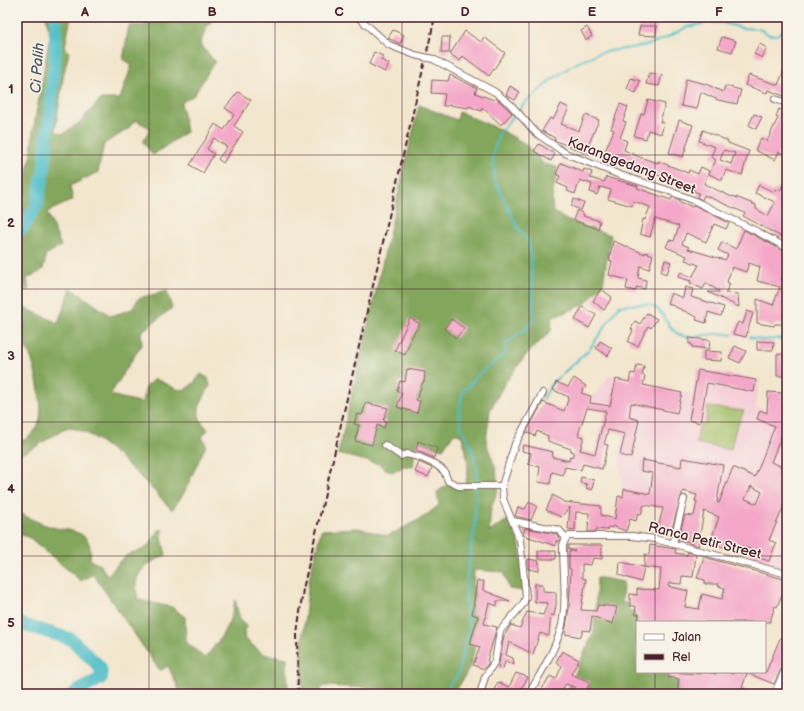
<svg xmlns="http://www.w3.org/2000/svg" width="804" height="711" font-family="'Balsamiq Sans',sans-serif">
<rect width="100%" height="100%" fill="#f7f3e8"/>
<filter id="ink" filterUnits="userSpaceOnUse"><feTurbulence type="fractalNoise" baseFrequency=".025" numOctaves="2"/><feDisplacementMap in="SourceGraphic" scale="8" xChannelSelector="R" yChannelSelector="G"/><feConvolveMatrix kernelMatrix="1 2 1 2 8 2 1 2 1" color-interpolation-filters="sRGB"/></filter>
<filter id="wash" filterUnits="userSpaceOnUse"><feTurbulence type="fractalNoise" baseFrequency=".012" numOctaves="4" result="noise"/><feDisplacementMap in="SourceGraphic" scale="16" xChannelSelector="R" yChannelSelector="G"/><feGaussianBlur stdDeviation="0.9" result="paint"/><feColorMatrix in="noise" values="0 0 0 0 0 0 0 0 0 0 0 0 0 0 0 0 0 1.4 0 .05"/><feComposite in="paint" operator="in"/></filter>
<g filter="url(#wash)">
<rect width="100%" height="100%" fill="#f3e6ce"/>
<path fill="#f6cfd9" d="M697,368l63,12 -4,28 23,2 8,3v12l-6,17 6,3v123l-16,-4 8,-17 1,-13 -30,-14 2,-5 -38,-17 -30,-7 -4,20 -49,-8 2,-13 -10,-3 -4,-32 9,-40 -38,-5 3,-13 17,-22 82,19z"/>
<path fill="#a3bf66" stroke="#766f48" d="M708,407l36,4 -9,20 -4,19 -35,-7 4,-19 5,1z"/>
<path fill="#82a65b" stroke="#666243" d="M46,17h25l-6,30 4,6 -5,19 -9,59 8,3 17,-12 21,-23h19l12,-35 -9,-4 6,-35 15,1 7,-9h64l-9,11 -6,17 15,16 -21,34 -13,8 5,29 -33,23 -10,-13 7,-14 -15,-8 -7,9 -24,15 -6,28 -28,14 3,14 -26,12 14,34 -16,9c1,17 -5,17 -18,23l2,12 -10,1v14l39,18 13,-35 40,28 21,-7 7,-11 28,-7 5,17 -31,24 1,12 -32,51 33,8c2,-11 1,-18 12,-24 24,9 26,21 46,-5l7,4 2,8c-9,17 -19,28 -2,43l-6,8 4,8 -22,48 -12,17c-17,-18 -80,-89 -106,-81 -17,6 -31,23 -49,25v-11c11,-3 21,-13 23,-24 3,-15 -5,-55 -12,-68 -2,-4 -7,-8 -11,-10v-154l9,-15 5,-14 2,-27 17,-95z
M419,105l38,15 2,-8 40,17 25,14 20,21 13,3 -5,33 1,11 13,9 45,15 -8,49 -18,20 -33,14 -1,13 -25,24 -21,28 -15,27 -4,32 10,27 2,21 -7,17 -2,25 20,-13 11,27 4,45 -15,-2 -5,-17 -30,-2c-2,28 6,58 -1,86 -3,13 -12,28 -20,38h-54l1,-5 -76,-3 -7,8h-15v-52l7,-62 12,-50 37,-2 30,8 36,-19 15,-12 -2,-13 10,-7 17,4c7,-21 3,-33 -2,-53l-8,-3 -11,16 -26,-8 -4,26 -10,-1 -4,4 -7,2 -10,-5 -3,-3 -41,-10z
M17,512c11,5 23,12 35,15 20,5 42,2 38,33l10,5 8,11 12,-15 7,-6 17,-6 7,-6 8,-13h4l-1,8 4,17c-22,10 -35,18 -28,45l34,7 13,10 1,25 19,16c15,-18 27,-35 30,-58l5,19 6,7 -2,12 19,16 24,4 1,36h-107l-13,-28 -8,5 -67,-97 -12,7 -51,-43 -13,-5z
M597,578h5l21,4 -1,21h6v7l6,1 3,9 -1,14 1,38h30v6l11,3 -1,13h-111l28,-63z"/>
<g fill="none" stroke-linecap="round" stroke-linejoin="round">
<path stroke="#50bec8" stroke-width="2" d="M749,337l14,3 24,-2
M543,400l8,-16 38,-34 30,-44c8,-1 24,-3 31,-1 16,5 17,27 33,31 17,3 33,-6 49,-1
M443,694l15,-20 11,-44 -3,-27 1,-30 8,-48 2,-57 -6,-22 -10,-19 -2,-15 4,-20 16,-18 27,-21v-9c8,-10 23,-13 28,-24l-3,-65 -3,-14 -10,-13 -24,-49 -1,-24 5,-19 12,-16 13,-15 28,-25 22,-15 26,-12 49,-8 18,-7 21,-11 19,-4h17l19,5 17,1 11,6h7l10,-8"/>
<path stroke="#50bec8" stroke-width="13" d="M17,234l8,-9 12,-20 7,-35 11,-112 1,-41
M17,623l54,16 29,28 2,10c-9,7 -19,10 -29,17"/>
</g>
<g id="blocks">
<path fill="#f4a7c8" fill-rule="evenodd" d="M640,26h17l-1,10 -18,-1z
M587,27l5,9 -6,4 -5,-9z
M393,30l11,5 -4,9 -12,-6z
M465,31l16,11 3,-5 21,16 -16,23 -26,-20 -3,5 -10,-7z
M442,37h8l-1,16h-8z
M722,37l14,4 -4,11 -14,-4z
M760,44l7,4 -5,10 -8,-4z
M374,52l9,4 -2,4 8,4 -4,8 -16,-8z
M787,63v34l-19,-7 -1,3 -22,-8 4,-10 29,10z
M649,73l13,2 -3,11 -13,-2z
M450,75l27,13 -2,5 19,7 2,-2 16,15 -11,12 -19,-18 -1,4 -12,-5 -1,2 -19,-3 -1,1h-5l2,-12 -14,-1 1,-13 16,1z
M631,78l9,3 -4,12 -9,-4z
M686,79l20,5 17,8 2,-6 16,4 -4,14 -19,-4 -17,-8 -4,17 -16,-3z
M510,86l10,6 -5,8 -9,-5z
M238,92l13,8 -17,26 9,6 -20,31 -5,-4 9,-12 -13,-9 -7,11 7,5 -11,19 -13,-8 25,-41 9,6 10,-16 -9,-6z
M648,100l17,4 -5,18 4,1 -3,11 -13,-4 -2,9 -12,-3 7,-22h3z
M561,104l8,4 -8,16 18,7 6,-16 14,5 -14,33 -31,-13 1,-2 -13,-7 8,-13 3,2z
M620,104l8,3 -5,14 3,1 -6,16 7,3 -3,9 18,8 16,5v-2l30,12 1,-3 9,4 3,-7 8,4 -5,13 28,13 1,-1 23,9v4l12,7 7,-14 -20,-9 4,-8 15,7 1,-3 5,2 7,-17v66l-44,-24 2,-3 -34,-15 -7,-3 -2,5 -5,-3 2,-4 -6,-2 1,-2 -30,-9v-3l-11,-3 -1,2 -26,-10 -23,-10 11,-26 -3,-1z
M779,109l8,3v43l-8,-3 -4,8 -20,-10 6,-12 6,3 11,-23 -2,-1z
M754,114l8,3 -6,12 -7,-4z
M679,120l14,5 -10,32 -14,-4z
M703,130l25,11v2l21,8 -7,24 -16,-5 -4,10 -13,-6 7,-14 -5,-3 4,-10 -16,-6zM724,150l11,3 -4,11 -11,-4z
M539,144l16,10 -4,7 -17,-10z
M561,163l22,9 1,-3 8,3 -2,6 14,4 2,-5 32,9 -1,2 34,12 1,-3 8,3v2l13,5 1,-2 35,18 -3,6 -12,-5 -8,18 -20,-9 -4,11 7,3 -1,2 37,11 3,-5 -10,-5 4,-8 14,7 8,-19 42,22 1,16 -6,12 6,2v28l-4,14h-8l-1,2 -17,-3v-24l16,6 7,-18 -23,-6 3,-14 -11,-4 -3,9 -14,-5 -5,15 3,2 -5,9 13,1 1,13 -31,-15h11v-1l-13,-8 -3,6 -13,-6 1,-2 -13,-4 3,-5 11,5 7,-12 -14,-5 2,-4 -21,-9 3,-7 5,1 5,-15 -24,-7 -5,18 -10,-3 3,-15 2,1 5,-13 -17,-6 -1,5 -24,-7 3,-9 -11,-3 -3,8 -7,-3 2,-8 -12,-4 -5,14 -8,-3 1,-3 -11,-5 3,-7 -4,-2z
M574,199l10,4 -3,7 -10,-4z
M577,210l7,4 -1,2 17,5 -2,8 -25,-9z
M613,241l32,13v-2l8,3 -4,14 -9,-3 -2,12 8,2 -1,9 -9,-2v4l-10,-2 2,-9 -19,-5 3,-14 -3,-1z
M665,260l6,2 -4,12 -6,-2z
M685,287l8,2 -2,8 33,10 -3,9 -13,-4 -2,11 -10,-3 1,-3 -30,-14 4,-10 12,5z
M601,289l11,8 -8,13 -11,-9z
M582,307l14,8 -7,13 -14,-8z
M747,311l6,2 -7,24 -13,-3 5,-12 5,2z
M647,313l10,6 -6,9 -3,-2 -10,20 -10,-4 5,-12 -2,-1 4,-8 5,3z
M410,318l10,6 -8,12 -7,19 -10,-5z
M451,319l13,9 -8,10 -12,-9z
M689,338l21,2 -1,9 -17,-2v-3h-3z
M600,341l12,7 -4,8 -12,-8z
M757,341l17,1 -1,8h-16z
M735,346l11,5 -6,12 -11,-5z
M704,351l18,1 -1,9 -17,-1z
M777,354h10v22h-10z
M637,365l7,1 -2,9 3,1 -2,9 39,8 -5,20 -46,-10 -2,14 10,3 -8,38 -11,-3 5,-21 -17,-4 -4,14 4,1 -6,24 -19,-5 -2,6 -16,-3 -2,8 -11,-3 -2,12 -12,-2 2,-15 -12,-3 3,-11 -9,-2 1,-6 30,7 -1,5 17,4 1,-5 2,1 2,-5 -3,-1v-2l-23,-8v-5l-11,-5 -2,5 -9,-4 17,-30 21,9 5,-14 -16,-7 3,-8 12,5 6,-9 12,8 -5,7 10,3 -1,7 20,3 6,-27 13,3 2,-9 4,1zM587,408l19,3 -11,43 -15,-4 4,-13 -6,-2z
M407,369l18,3 -1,10h-1l-7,18 4,1 -3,12 -20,-6 5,-14 -5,-2 3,-10 5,1z
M698,370l58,10 -2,12 -47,-9 -7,40 -11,-3z
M768,392l15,1 -1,7h5v22l-16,40 16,7v30l-18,41 7,3 -7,18 -19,-6 2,-5 -16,-6 -1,3 -8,-3 -1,4 -16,-5 9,-26 -15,-6 -6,35 -8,-2v-2l-12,-2 7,-25 9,1 3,-15h-2l2,-6 -14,-4 -13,44 -13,-3 6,-24 -19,-3 -3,9 -3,-1 -2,8 -6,-2 -4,12 -14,-5v2l-4,-1 -1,3 -11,-1v3h-8l1,-19 -13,-1 -1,18 -7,-1 2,-22 -9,10 -15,-7 7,-15 11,7 37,4v9l14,4 3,-23 5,1 1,-8 26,5 3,-21 -12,-2 1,-11 39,7 1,-9 41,7 -6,37 2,1 14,-36 22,10 20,-51 -18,-7 3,-9 7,3zM751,486l11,6 -5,12 -12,-5z
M366,403l22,5 -5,12 3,1 -2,7 -7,-3 -5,20 -17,-4 4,-16 -5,-1 3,-10 5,1z
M418,441l19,7 -3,10 -18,-8z
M419,462l13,6 -4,9 -13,-5z
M581,477l13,3 -2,10 -6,-2 1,-4 -7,-1z
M529,502l8,4 -6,14 -16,-4 3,-9 7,2z
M525,528l32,6 3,7h-4v5l-33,-11z
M568,545h34v14l-9,-1 -2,7 -9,-1v14l4,1 -5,31 15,1 2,-6 19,2 -4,17 -21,-8 -2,15 -7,-1 -2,7 -16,-3 4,-26 2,-39 -2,-1v-17h6l-7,-2z
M650,545l26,4 -1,4 12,2 1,-3 8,3 -3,22 -11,-1 -1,8 -12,-1 -1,3 20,5 -3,16 14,2 3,-15 20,5 3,-11 -7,-2 1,-2h-14v-4l-8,-2 7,-21 83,23v15l-5,-1 -5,13 -2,-1 -5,16h-132l1,-8h-4l1,-8h-6v-12l7,1v-6l22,1 2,-21 -17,-2 1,-13 4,1z
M538,551h18v8h-18z
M528,559l11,2v10l-11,-2z
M620,562l24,5 -3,15 -22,-7z
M477,581h7l-1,9 27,11h-13v5l-8,-3 -5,21 13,3 -10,34 2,1 -5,7 -11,-4 7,-18 -10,-3 8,-28 -6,-2z
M535,584h8v7l13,1v13l-2,11 -3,-2 -2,22 -9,-3 -7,21 -24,-12 -3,13 7,3 1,7 -9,-4 -2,8 -5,-1 6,-32 7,-11 9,3 7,-16 16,3 5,-12 -13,-1z
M780,638l7,3v20l-5,6 -8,17 -27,-11 -5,15 14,6h-79l2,-15 -11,-2 1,-5 31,2 5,-2 11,2v-2h9l8,2 1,-2h32z
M562,651l17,9 -8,14 19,8 -3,7 11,5h-24l2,-6 -10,-4 -7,10h-20l11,-18 6,3 6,-13 -6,-4z
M516,673l12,4 -10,17h-26l6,-12 11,5z"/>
</g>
</g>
<g filter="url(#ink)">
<use href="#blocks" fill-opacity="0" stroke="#856564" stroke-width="1"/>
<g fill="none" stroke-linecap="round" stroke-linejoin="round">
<defs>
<path id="minor" d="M358,17l31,28 26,10
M433,59l62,33 15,12 26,29 29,20 55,22 44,14 29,11 61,30 33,18
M775,99l12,4
M385,445l16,11 5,-2 13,3 16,7 9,7 4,10 11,5h43
M513,521l46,9 7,8
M673,543l11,-44
M480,694l5,-17 10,-16 5,-30 23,-27 3,-7 -6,-57 -17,-41 -1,-13 13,-42 28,-51
M529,694c12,-22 27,-45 33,-69 5,-27 1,-54 1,-80l3,-7 3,-2h63l23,3 132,35"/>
<path id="secondary" d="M776,694l11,-25"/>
</defs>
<use href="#minor" stroke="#856564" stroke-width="8"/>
<use href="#secondary" stroke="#856564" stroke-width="10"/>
<use href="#minor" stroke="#fff" stroke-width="6"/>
<use href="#secondary" stroke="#fff" stroke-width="9"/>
<path stroke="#4a1f2b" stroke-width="2" stroke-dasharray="6 3" stroke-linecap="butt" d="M298,694l-1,-60 6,-45 132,-572"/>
<defs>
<path id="minor-bridge" d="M415,55l18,4"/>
</defs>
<use href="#minor-bridge" stroke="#856564" stroke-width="8" stroke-linecap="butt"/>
<use href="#minor-bridge" stroke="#fff" stroke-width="6"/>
</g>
</g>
<path fill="none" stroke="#4a1f2b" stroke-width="1" stroke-opacity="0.55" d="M149,17v677M275,17v677M402,17v677M529,17v677M655,17v605M17,155h770M17,289h770M17,422h770M17,556h770M655,672v22"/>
<g text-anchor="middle" stroke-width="3" stroke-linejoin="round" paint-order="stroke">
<g font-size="14" fill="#4a1f2b" stroke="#f7f3e8">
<text transform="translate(632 165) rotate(21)" y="5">Karanggedang Street</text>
<text transform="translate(705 540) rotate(14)" y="5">Ranca Petir Street</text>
</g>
<g font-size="15" font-style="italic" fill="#4c5762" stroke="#f7f3e8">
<text transform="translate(37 68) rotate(-86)" y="5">Ci Palih</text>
</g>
</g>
<rect width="804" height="711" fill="none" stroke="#f7f3e8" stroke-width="44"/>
<rect x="636" y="621" width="130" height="52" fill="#f7f3e8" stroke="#b29e9c"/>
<rect x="644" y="634" width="20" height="6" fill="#ffffff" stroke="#b29e9c"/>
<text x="672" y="641" font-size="12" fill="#4a1f2b">Jalan</text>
<rect x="644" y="654" width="20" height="6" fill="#4a1f2b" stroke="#b29e9c"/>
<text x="672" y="661" font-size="12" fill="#4a1f2b">Rel</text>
<rect x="22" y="22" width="760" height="667" fill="none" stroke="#4a1f2b" stroke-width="1.5"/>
<g font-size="13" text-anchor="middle" font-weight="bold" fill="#4a1f2b">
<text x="85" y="16">A</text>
<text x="212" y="16">B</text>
<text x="339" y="16">C</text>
<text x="465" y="16">D</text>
<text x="592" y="16">E</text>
<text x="719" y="16">F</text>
<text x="11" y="93">1</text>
<text x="11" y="227">2</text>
<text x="11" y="360">3</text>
<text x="11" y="493">4</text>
<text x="11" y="627">5</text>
</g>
</svg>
